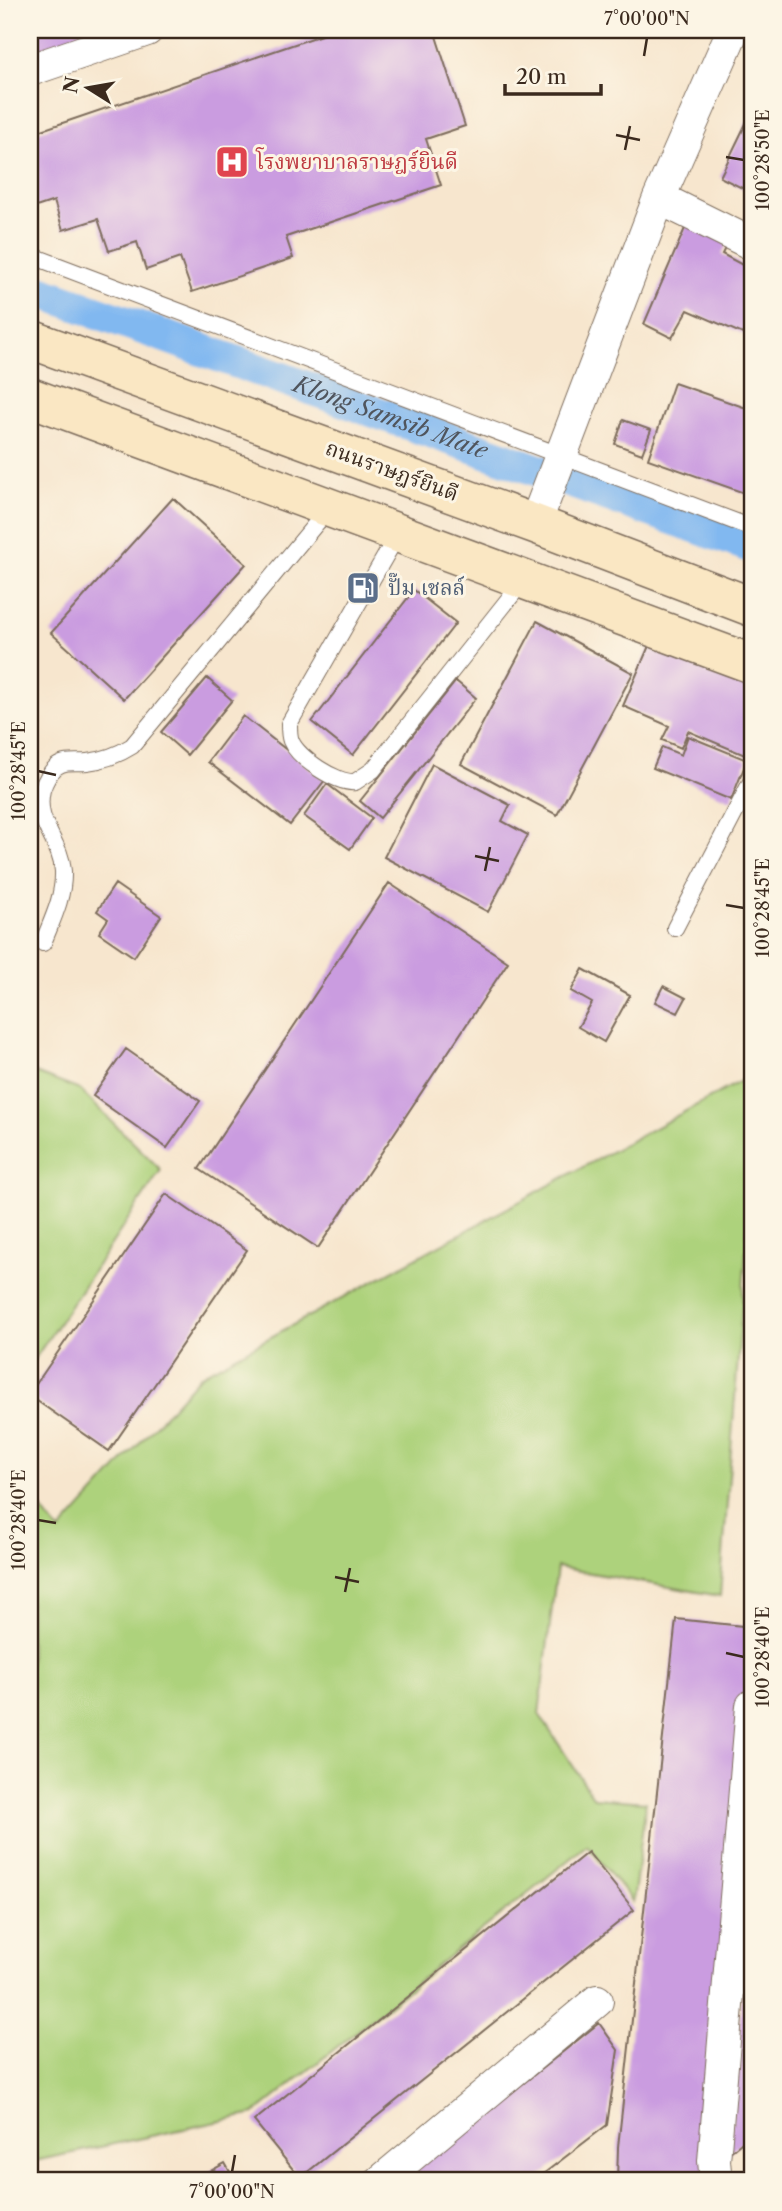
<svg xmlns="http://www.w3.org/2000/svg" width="782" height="2211" font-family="'Libre Caslon Text','Noto Serif Thai',serif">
<rect width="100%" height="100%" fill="#fcf5e5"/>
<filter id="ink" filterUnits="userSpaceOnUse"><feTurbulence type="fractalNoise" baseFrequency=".0143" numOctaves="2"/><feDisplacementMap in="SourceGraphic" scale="14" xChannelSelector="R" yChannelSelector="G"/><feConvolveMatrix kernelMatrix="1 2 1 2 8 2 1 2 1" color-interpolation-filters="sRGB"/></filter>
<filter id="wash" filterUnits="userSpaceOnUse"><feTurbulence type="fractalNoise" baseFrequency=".00686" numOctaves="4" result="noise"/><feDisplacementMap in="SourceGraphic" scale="28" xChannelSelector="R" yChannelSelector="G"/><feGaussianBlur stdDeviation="1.57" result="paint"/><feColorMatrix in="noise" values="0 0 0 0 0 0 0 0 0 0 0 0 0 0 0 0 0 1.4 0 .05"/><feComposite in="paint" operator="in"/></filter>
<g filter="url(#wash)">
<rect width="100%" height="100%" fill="#f7e6ce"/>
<path fill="#add27c" stroke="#747e4d" stroke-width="2" d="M30,1071l50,19 81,80 -131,196z
M752,1075v97l-32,424 -163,-29 -18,147 55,84 52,4 -13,100 -46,-57 -333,269 -224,48v-669l29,39 142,-157z"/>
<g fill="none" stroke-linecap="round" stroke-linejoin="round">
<path stroke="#81b8f0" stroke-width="33" id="s1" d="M30,288l722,259"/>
</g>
<g id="blocks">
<path fill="#ca9ce0" d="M30,30h62l4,15 -66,19z
M336,30h98l31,96 -39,13 15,46 -155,52 7,21 -101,34 -12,-34 -34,12 -9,-28 -28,9 -11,-32 -35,11 -9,-29 -24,8v-75z
M752,111v82l-32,-16z
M689,219l40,21 -7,14 30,16v68l-64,-28 -16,28 -28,-14z
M674,383l78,27v79l-2,6 -102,-36z
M623,420l28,10 -9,24 -27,-10z
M173,498l73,66 -122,135 -73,-66z
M414,590l42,33 -103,132 -41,-33z
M537,621l96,52 -76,142 -96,-51z
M654,634l98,42v82l-64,-27 -7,17 -19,-8 7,-14 -46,-20z
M207,678l25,22 -45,55 -26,-23z
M456,681l20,17 -96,120 -20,-17z
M243,716l82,64 -35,45 -82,-63z
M688,736l59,24 -16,40 -78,-32 9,-21 19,8z
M432,764l78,41 -8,16 26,14 -40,77 -104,-55z
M327,784l45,34 -22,31 -46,-33z
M389,883l119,79 -190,286 -119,-79z
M115,884l46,32 -27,41 -35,-24 9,-14 -11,-8z
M583,969l47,26 -26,47 -26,-15 14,-24 -21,-12z
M663,986l23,12 -8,15 -23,-11z
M126,1049l74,52 -33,47 -74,-52z
M166,1194l81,56 -138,201 -79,-55v-3z
M676,1619l76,8v34l-47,516 -4,4h-84l1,-34z
M588,1852l46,58 -334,268 -46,-57z
M750,1901l2,1v232l-23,19z
M599,2023l19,27 -11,75 -73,56h-133z
M225,2163l10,18h-43z"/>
</g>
</g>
<g filter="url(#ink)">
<use href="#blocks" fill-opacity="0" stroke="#7d6c5c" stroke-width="2"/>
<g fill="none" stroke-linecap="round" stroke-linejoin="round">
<defs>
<path id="lane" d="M30,255l722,273
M398,534l-109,190c0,6 0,12 2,17 7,17 46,43 64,41l18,-12 150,-189
M675,928l77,-148
M43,943c9,-23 21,-46 20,-72 -2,-31 -29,-47 -21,-81 3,-9 7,-17 14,-23 10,-7 20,-4 31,-5 18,-2 31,-7 45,-16l197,-238"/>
<path id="street" d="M30,70l117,-40
M659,198l93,46
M535,524l124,-326 74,-168
M381,2181l216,-180
M716,2181l-2,-20 38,-455"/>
<path id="secondary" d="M30,339l505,185 217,83
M30,397l722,267"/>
</defs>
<use href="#lane" stroke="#7d6c5c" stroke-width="18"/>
<use href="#street" stroke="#7d6c5c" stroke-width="34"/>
<use href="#secondary" stroke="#7d6c5c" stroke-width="41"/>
<use href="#lane" stroke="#fff" stroke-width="16"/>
<use href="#street" stroke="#fff" stroke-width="32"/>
<use href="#secondary" stroke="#fae7c3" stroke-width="38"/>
</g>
</g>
<path fill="none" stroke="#3b2a1e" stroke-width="2.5" d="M644,56l3,-18M616,135l24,5M625,150l5,-24M726,157l18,3M38,771l18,4M475,856l24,5M485,871l5,-24M726,905l18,3M38,1520l18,3M335,1577l24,5M345,1592l5,-24M726,1653l18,4M232,2172l3,-17"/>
<defs>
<symbol id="hospital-square" viewBox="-11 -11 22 22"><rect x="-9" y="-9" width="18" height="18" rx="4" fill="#e0444e" stroke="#fcf5e5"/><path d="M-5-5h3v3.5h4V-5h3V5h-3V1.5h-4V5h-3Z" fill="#fff"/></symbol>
<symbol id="fuel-square" viewBox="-11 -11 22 22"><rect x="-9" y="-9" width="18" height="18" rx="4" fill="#5c6f8a" stroke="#fcf5e5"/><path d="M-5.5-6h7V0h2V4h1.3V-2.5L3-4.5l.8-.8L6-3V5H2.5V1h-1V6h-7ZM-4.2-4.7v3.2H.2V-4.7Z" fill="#fff"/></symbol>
</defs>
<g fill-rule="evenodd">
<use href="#hospital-square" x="213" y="143" width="38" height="38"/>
<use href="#fuel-square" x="344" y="569" width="38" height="38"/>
</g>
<g text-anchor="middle" stroke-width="6" stroke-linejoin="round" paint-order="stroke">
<g font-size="21" fill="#be3a42" stroke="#fcf5e5" text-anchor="start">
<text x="256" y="169">โรงพยาบาลราษฎร์ยินดี</text>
</g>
<g font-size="21" fill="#3b2a1e" stroke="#fcf5e5">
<text transform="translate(392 471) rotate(20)" y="7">ถนนราษฎร์ยินดี</text>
</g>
<g font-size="21" fill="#4e5e75" stroke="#fcf5e5" text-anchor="start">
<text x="388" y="595">ปั๊ม เชลล์</text>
</g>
<g font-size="23" font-style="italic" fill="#50555d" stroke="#fcf5e5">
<text dy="8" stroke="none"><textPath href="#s1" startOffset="383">Klong Samsib Mate</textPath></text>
</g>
</g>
<rect width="782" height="2211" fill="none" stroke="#fcf5e5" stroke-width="77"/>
<g transform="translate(88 88) rotate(281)" stroke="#fcf5e5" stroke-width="5" paint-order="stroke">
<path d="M0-5L12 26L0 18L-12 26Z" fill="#3b2a1e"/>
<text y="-10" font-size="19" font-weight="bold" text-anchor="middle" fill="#3b2a1e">N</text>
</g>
<path d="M505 84v10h96v-10" fill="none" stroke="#3b2a1e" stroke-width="3.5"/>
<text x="516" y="84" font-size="21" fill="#3b2a1e" stroke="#fcf5e5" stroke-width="5" paint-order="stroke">20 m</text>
<rect x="38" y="38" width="706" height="2134" fill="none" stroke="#3b2a1e" stroke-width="2.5"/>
<g font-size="18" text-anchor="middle" fill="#3b2a1e">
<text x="647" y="25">7°00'00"N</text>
<text transform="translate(763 160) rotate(-90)" y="6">100°28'50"E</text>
<text transform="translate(19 771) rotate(-90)" y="6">100°28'45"E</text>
<text transform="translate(763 908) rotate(-90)" y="6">100°28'45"E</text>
<text transform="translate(19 1520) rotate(-90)" y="6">100°28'40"E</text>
<text transform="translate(763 1657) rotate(-90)" y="6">100°28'40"E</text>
<text x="232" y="2198">7°00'00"N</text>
</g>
</svg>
